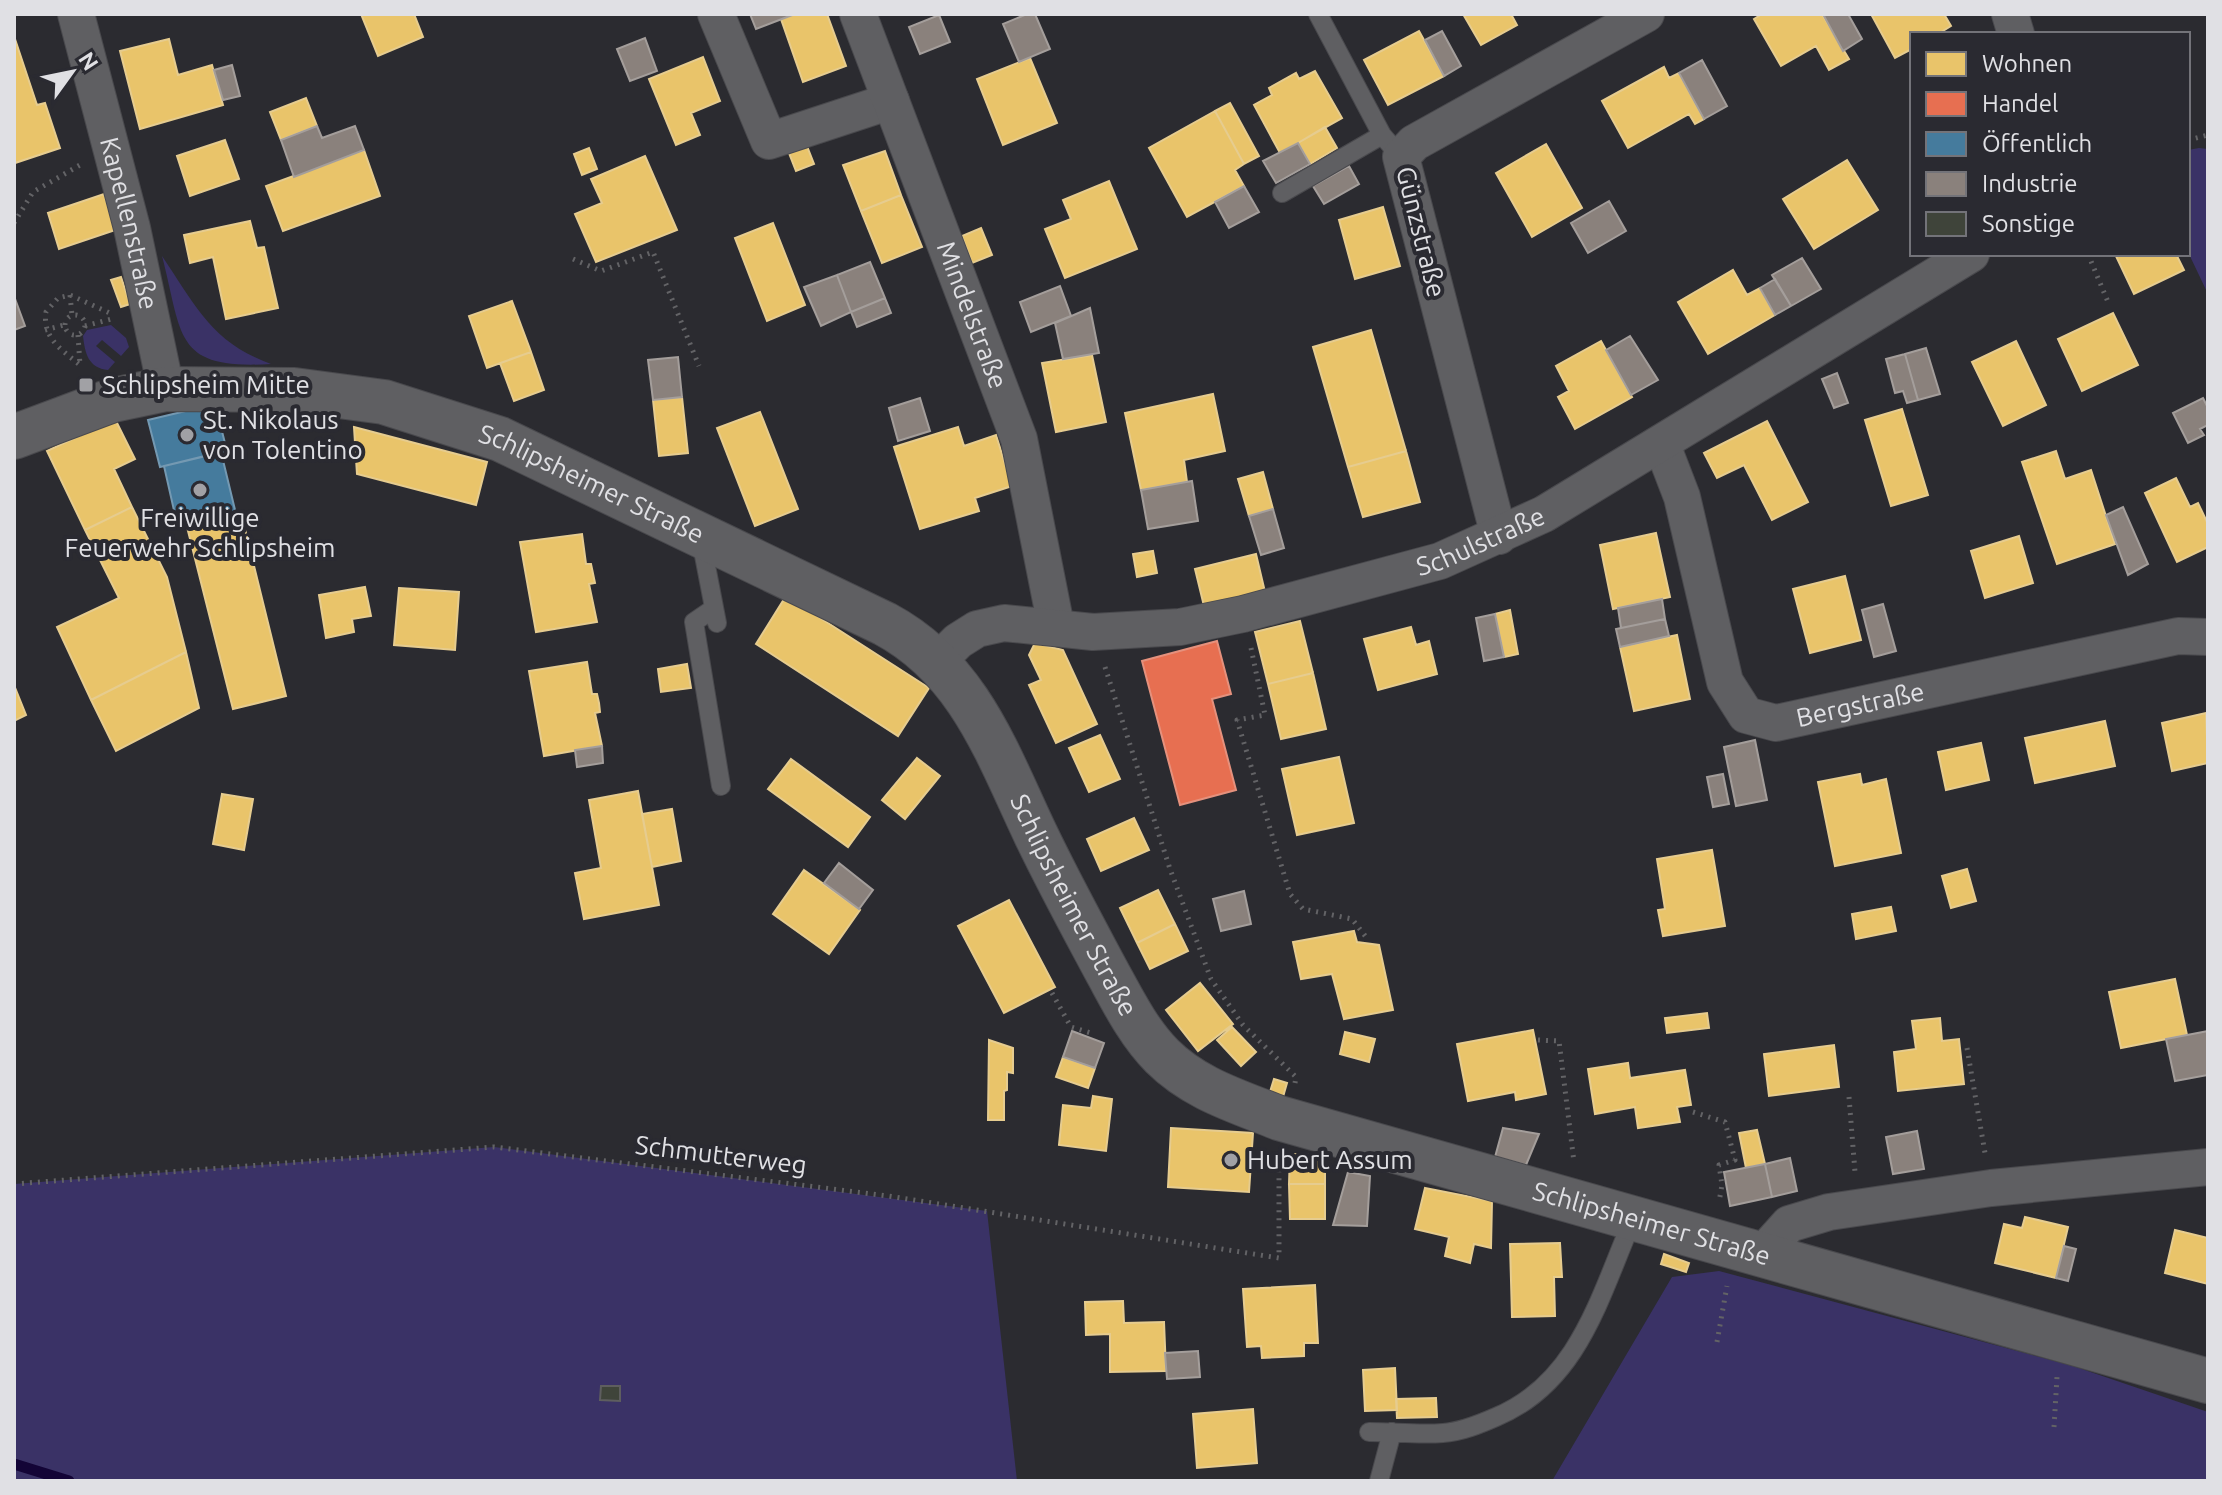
<svg xmlns="http://www.w3.org/2000/svg" width="2222" height="1495" font-family="Ubuntu,sans-serif">
<rect width="100%" height="100%" fill="#2b2b30"/>
<path fill="#3a3266" d="M2199,148l9,1v145l-20,-42v-102z
M162,256c34,50 49,86 109,108 -98,6 -88,-28 -109,-108z
M111,325l15,13 3,9 -8,9 -19,-16 -6,6 19,16 -7,8c-20,-2 -23,-17 -25,-34l4,-6z
M494,1147l493,64 30,270h-1003v-297z
M1719,1271l354,95 135,46v69h-656l120,-204z"/>
<path fill="#e9c46a" stroke="#e6cc8f" stroke-width="2" d="M361,14h53l9,23 -45,19z
M795,14h32l19,52 -43,16 -22,-63z
M1463,14h48l6,11 -36,20z
M1762,14h60l27,45 -20,11 -13,-24 -35,20 -27,-47z
M1871,14h73l7,12 -13,8h-26v15l-17,9z
M1419,31l25,45 -56,29 -24,-45z
M14,36l23,69 8,-2 15,45 -45,15z
M169,39l9,36 34,-10 11,40 -83,24 -20,-78z
M703,57l17,44 -29,12 9,22 -24,10 -27,-66z
M1030,58l27,65 -54,22 -26,-66z
M1664,67l5,11 10,-5 25,46 -9,5 -6,-10 -61,34 -26,-47z
M1315,71l27,47 -62,35 -26,-48 18,-10 -3,-7 27,-15 3,6z
M306,98l11,28 -36,14 -11,-28z
M1230,103l29,53 -15,8 -29,-53z
M1215,111l29,53 -9,6 9,16 -57,31 -38,-69z
M1325,127l12,21 -27,16 -12,-21z
M225,140l14,39 -49,17 -13,-40z
M805,141l9,23 -18,7 -9,-23z
M1546,144l36,64 -50,29 -36,-64z
M589,148l8,21 -15,6 -8,-21z
M364,150l16,46 -97,35 -17,-45z
M885,151l16,44 -40,16 -18,-46z
M645,156l32,74 -81,32 -21,-48 27,-11 -11,-24z
M1847,160l31,50 -64,39 -31,-50z
M1109,181l28,68 -72,29 -20,-49 26,-10 -8,-19z
M104,194l11,36 -56,19 -11,-36z
M901,195l21,52 -40,16 -21,-52z
M1383,207l17,59 -45,13 -16,-59z
M250,221l7,27 7,-1 14,61 -52,11 -13,-62 -23,6 -6,-28z
M773,223l32,82 -38,16 -32,-83z
M981,228l11,27 -20,8 -10,-27z
M2115,254h61l8,16 -50,24z
M1733,270l14,25 13,-7 15,27 -67,39 -30,-52z
M121,277l9,27 -9,3 -10,-27z
M512,301l19,51 -44,16 -18,-52z
M2113,313l25,52 -56,26 -24,-52z
M1371,330l35,121 -58,16 -35,-120z
M1601,341l31,56 -57,32 -17,-32 11,-6 -13,-25z
M2016,341l30,64 -43,21 -31,-64z
M531,352l13,38 -30,11 -14,-38z
M1092,355l14,67 -50,10 -14,-69z
M1213,394l12,57 -41,9 3,22 -46,8 -16,-77z
M682,397l6,56 -29,3 -6,-56z
M1902,409l26,86 -37,11 -26,-86z
M760,412l38,97 -43,17 -38,-98z
M115,419l20,40 -21,10 18,38 -47,23 -38,-79z
M1767,421l41,81 -36,18 -28,-55 -27,13 -13,-25z
M354,427l133,35 -11,43 -119,-31z
M958,427l6,19 32,-11 16,51 -37,12 4,13 -59,18 -26,-82z
M1406,451l14,51 -57,15 -15,-50z
M2056,451l9,28 26,-9 24,74 -58,20 -35,-102z
M1263,472l10,37 -24,7 -11,-37z
M2176,478l14,29 8,-4 10,21v23l-31,15 -32,-69z
M132,507l35,70 19,75 -95,48 -34,-73 62,-29 -34,-68z
M241,513l45,183 -53,13 -46,-182z
M1656,533l14,64 -57,12 -13,-64z
M582,534l4,30h5l4,19 -6,1 8,38 -61,10 -16,-90z
M2019,536l14,47 -48,15 -14,-47z
M1153,551l4,22 -20,4 -4,-23z
M1256,554l9,38 -61,14 -9,-37z
M1845,576l16,64 -51,13 -17,-64z
M365,587l6,29 -19,3 2,13 -28,6 -7,-43z
M399,588l60,4 -4,58 -61,-5z
M786,596l143,92 -31,48 -142,-92z
M1510,610l8,44 -14,3 -9,-43z
M1300,621l13,52 -45,11 -13,-52z
M1411,627l5,18 13,-4 8,33 -59,16 -14,-51z
M1677,635l13,64 -56,12 -14,-64z
M1035,643l28,7 34,74 -41,19 -27,-58 12,-5 -12,-25z
M186,652l13,56 -83,43 -25,-51z
M587,662l5,32h5l2,9 1,9 -5,1 7,33 -58,10 -15,-85z
M687,664l4,24 -30,4 -3,-23z
M1313,673l13,56 -45,10 -13,-55z
M14,685l12,30 -12,6z
M2206,713l2,50 -36,8 -10,-48z
M2105,721l10,45 -80,17 -10,-45z
M1100,735l20,44 -31,13 -20,-44z
M1981,743l8,37 -43,10 -8,-38z
M1339,757l15,66 -57,12 -15,-66z
M917,758l23,18 -35,43 -23,-19z
M791,759l79,58 -22,30 -80,-58z
M1860,774l2,11 24,-6 15,74 -66,13 -17,-84z
M638,791l21,114 -75,14 -9,-46 26,-5 -12,-68z
M222,794l31,5 -9,51 -31,-6z
M672,809l9,52 -29,6 -10,-53z
M1134,818l15,32 -48,21 -14,-32z
M1712,850l13,76 -62,10 -5,-26 7,-1 -8,-50z
M1967,869l9,32 -25,7 -9,-32z
M804,870l56,40 -31,44 -56,-40z
M1158,890l17,34 -38,19 -17,-35z
M1009,900l46,87 -51,26 -46,-87z
M1891,907l5,24 -40,8 -4,-25z
M1175,924l13,27 -38,18 -13,-26z
M1354,931l3,11 22,3 14,65 -49,9 -12,-45 -31,5 -8,-37z
M2175,979l12,56 -66,13 -12,-56z
M1200,983l33,41 -35,27 -32,-41z
M1707,1013l2,15 -42,5 -2,-15z
M1940,1018l2,23 17,-2 5,45 -66,7 -4,-39 22,-3 -4,-28z
M1232,1027l24,25 -15,14 -24,-26z
M1533,1030l13,64 -30,6 -1,-8 -47,9 -11,-57z
M1345,1032l30,7 -6,23 -29,-8z
M989,1040l24,8v25l-6,-1v18l-3,1v29h-16z
M1834,1045l5,42 -70,9 -5,-42z
M1063,1057l32,11 -7,20 -32,-11z
M1628,1063l2,15 55,-8 6,35 -14,2 3,15 -42,6 -3,-21 -40,7 -7,-45z
M1274,1079l13,4 -4,14 -13,-5z
M1093,1096l19,3 -6,52 -47,-6 4,-40 28,3z
M1171,1128l82,5 -4,59 -81,-5z
M1757,1130l8,34 -19,4 -7,-35z
M1290,1154l35,1v29h-36z
M1289,1184h36v35h-35z
M1425,1188l67,13 -1,47 -17,-4 -4,19 -25,-7 4,-19 -34,-8z
M2025,1217l43,10 -12,51 -61,-15 9,-39 18,4z
M2175,1230l33,8v46l-43,-11z
M1560,1243l2,34h-8l1,39 -43,1 -2,-73z
M1664,1254l25,9 -3,9 -25,-8z
M1315,1285l3,58h-14v13l-42,2 -1,-12 -14,1 -4,-58z
M1123,1301l1,22 40,-1 2,49 -56,1v-38l-24,1 -1,-33z
M1395,1368l2,42 -32,1 -2,-41z
M1436,1398l1,19 -40,1 -1,-19z
M1253,1409l4,54 -60,5 -4,-54z"/>
<path fill="#e76f51" stroke="#e5917d" stroke-width="2" d="M1217,641l14,53 -19,5 24,91 -56,15 -38,-144z"/>
<path fill="#457b9d" stroke="#7499b2" stroke-width="2" d="M215,404l12,47 -67,16 -12,-47z
M221,452l15,62 -58,14 -14,-62z"/>
<path fill="#8a817c" stroke="#a49e9b" stroke-width="2" d="M750,14h45l-39,15z
M1027,14h8l15,35 -31,13 -16,-38z
M1828,14h20l14,25 -19,12 -19,-35z
M939,15l11,27 -30,12 -11,-27z
M1442,31l19,35 -17,10 -19,-36z
M645,38l12,33 -27,10 -13,-32z
M1702,60l25,46 -23,13 -25,-46z
M232,65l8,31 -17,4 -9,-30z
M317,126l5,12 33,-12 9,24 -70,27 -13,-37z
M1298,143l12,21 -34,19 -13,-22z
M1349,166l10,18 -35,20 -11,-18z
M1244,186l15,26 -30,16 -14,-26z
M1609,201l17,30 -38,22 -17,-30z
M1802,258l19,31 -30,17 -19,-31z
M870,262l15,36 -34,14 -14,-37z
M837,275l14,37 -30,14 -17,-39z
M1775,279l16,27 -16,9 -15,-27z
M1060,286l11,30 -40,16 -11,-30z
M14,296l11,30 -11,4z
M885,298l6,15 -34,14 -6,-15z
M1090,308l9,45 -36,6 -8,-36z
M1630,336l28,44 -27,15 -25,-45z
M1926,348l14,46 -22,6 -13,-46z
M1905,354l13,46 -11,3 -4,-12 -8,2 -9,-34z
M678,357l4,40 -29,3 -5,-40z
M1837,373l11,30 -14,5 -12,-29z
M920,398l10,33 -32,10 -9,-33z
M2203,398l5,10v17l-8,4 4,6 -16,8 -15,-30z
M1192,481l6,40 -50,8 -7,-39z
M2123,507l25,57 -20,11 -22,-60z
M1273,509l11,39 -23,7 -12,-39z
M1662,599l3,20 -44,9 -3,-20z
M1883,604l13,47 -22,6 -12,-47z
M1495,614l9,43 -20,4 -8,-43z
M1665,619l4,17 -49,11 -4,-18z
M1755,740l12,60 -31,6 -12,-59z
M602,746l1,17 -26,4 -2,-17z
M1723,774l6,30 -16,3 -6,-30z
M839,863l34,27 -14,19 -35,-26z
M1244,891l7,33 -30,7 -8,-32z
M1072,1031l32,12 -9,25 -32,-11z
M2208,1031v44l-33,6 -9,-42z
M1503,1128l36,6 -13,31 -31,-8z
M1917,1131l7,38 -31,5 -7,-37z
M1790,1158l7,33 -25,6 -7,-33z
M1765,1164l7,33 -42,9 -6,-34z
M1348,1172l22,4 -3,50 -34,-1z
M2064,1246l12,3 -8,32 -12,-3z
M1198,1351l2,26 -33,2 -2,-26z"/>
<g fill="none" stroke-linecap="round" stroke-linejoin="round">
<path stroke="#130436" stroke-width="11" d="M14,1464l55,17"/>
</g>
<path fill="#3f443a" stroke="#5e5e5f" stroke-width="2" d="M601,1386h19v15l-20,-1z"/>
<g fill="none" stroke-linecap="round" stroke-linejoin="round">
<defs>
<path id="lane" d="M1318,14l64,121 19,22
M1282,193l100,-58
M701,540l16,83
M713,609l-19,13 27,164
M1369,1432c25,0 50,3 74,1 18,-1 37,-9 53,-16 84,-35 104,-123 138,-200
M1379,1481l13,-49"/>
<g id="street">
<path id="s1" d="M76,14l56,214 34,161"/>
<path d="M716,14l53,127 122,-40"/>
<path id="s2" d="M858,14l161,425 37,187"/>
<path d="M2010,14l6,20"/>
<path id="s3" d="M1662,445l20,52 43,185 21,33 30,8 402,-87 30,1"/>
<path d="M1499,536l-98,-379 13,-14 232,-129"/>
<path id="s4" d="M938,661l20,-20 19,-12 27,-6 89,9 87,-5 63,-13 197,-53 104,-47 427,-260"/>
<path d="M1763,1253l26,-29 40,-12 162,-24 217,-21"/>
</g>
<g id="secondary">
<path id="s5" d="M14,437l99,-37 53,-11 128,1 90,12 116,37 385,185c84,45 112,129 151,211 22,46 46,90 70,135 16,29 32,62 56,86 33,33 75,45 117,62l929,263"/>
</g>
</defs>
<use href="#lane" stroke="#49494d" stroke-width="20"/>
<use href="#street" stroke="#49494d" stroke-width="38"/>
<use href="#secondary" stroke="#49494d" stroke-width="46"/>
<path stroke="#636366" stroke-width="5" stroke-dasharray="2 6" stroke-linecap="butt" d="M2188,140l20,-5
M14,223l19,-31 47,-27
M2088,254l20,48
M573,259l28,12 52,-19 46,114
M70,295l2,20
M65 325a10 10 0 1 1 20 0a10 10 0 1 1-20 0Z
M85,326l30,-8
M45,330l19,-5
M78,335l2,30c-18,-15 -38,-27 -34,-53l12,-14 12,-3 42,19
M1251,648l14,67 -28,5 53,174 13,15 49,10 14,18
M1105,667l65,202 41,110 32,46 53,52 -1,6
M1052,993l19,34 23,7
M1538,1040l21,1 15,121
M1967,1048l18,105
M1849,1097l6,75
M1693,1112l32,10 10,38 -16,5 3,20 -3,17
M14,1184l480,-37 394,49 391,62v-100
M1717,1342l10,-56
M2054,1427l3,-50"/>
<use href="#lane" stroke="#5f5f62" stroke-width="18"/>
<use href="#street" stroke="#5f5f62" stroke-width="36"/>
<use href="#secondary" stroke="#5f5f62" stroke-width="44"/>
</g>
<g fill="#a1a1a5" stroke="#2a2a31" stroke-width="3">
<rect x="78" y="377" width="16" height="16" rx="4"/>
<circle cx="187" cy="435" r="8"/>
<circle cx="200" cy="490" r="8"/>
<circle cx="1231" cy="1160" r="8"/>
</g>
<g text-anchor="middle" stroke-width="8" stroke-linejoin="round" paint-order="stroke">
<g font-size="26" fill="#e0e0e4" stroke="#2a2a31">
<text dy="9" stroke="none"><textPath href="#s1" startOffset="216">Kapellenstraße</textPath></text>
<text transform="translate(1421 232) rotate(76)" y="9">Günzstraße</text>
<text dy="9" stroke="none"><textPath href="#s2" startOffset="322">Mindelstraße</textPath></text>
<text dy="9" stroke="none"><textPath href="#s5" startOffset="602">Schlipsheimer Straße</textPath></text>
<text dy="9" stroke="none"><textPath href="#s4" startOffset="568">Schulstraße</textPath></text>
<text dy="9" stroke="none"><textPath href="#s3" startOffset="402">Bergstraße</textPath></text>
<text dy="9" stroke="none"><textPath href="#s5" startOffset="1272">Schlipsheimer Straße</textPath></text>
<text transform="translate(721 1155) rotate(7)" y="9">Schmutterweg</text>
<text dy="9" stroke="none"><textPath href="#s5" startOffset="1968">Schlipsheimer Straße</textPath></text>
</g>
<g font-size="26" fill="#e0e0e4" stroke="#2a2a31" text-anchor="start">
<text x="102" y="394">Schlipsheim Mitte</text>
<text x="203" y="429">St. Nikolaus<tspan x="203" dy="30">von Tolentino</tspan></text>
<text x="200" y="527" text-anchor="middle">Freiwillige<tspan x="200" dy="30">Feuerwehr Schlipsheim</tspan></text>
<text x="1247" y="1169">Hubert Assum</text>
</g>
</g>
<rect width="2222" height="1495" fill="none" stroke="#e0e0e4" stroke-width="32"/>
<rect x="1910" y="32" width="280" height="224" fill="#2a2a31" stroke="#737379" stroke-width="2"/>
<rect x="1926" y="52" width="40" height="24" fill="#e9c46a" stroke="#737379" stroke-width="2"/>
<text x="1982" y="72" font-size="24" fill="#e0e0e4">Wohnen</text>
<rect x="1926" y="92" width="40" height="24" fill="#e76f51" stroke="#737379" stroke-width="2"/>
<text x="1982" y="112" font-size="24" fill="#e0e0e4">Handel</text>
<rect x="1926" y="132" width="40" height="24" fill="#457b9d" stroke="#737379" stroke-width="2"/>
<text x="1982" y="152" font-size="24" fill="#e0e0e4">Öffentlich</text>
<rect x="1926" y="172" width="40" height="24" fill="#8a817c" stroke="#737379" stroke-width="2"/>
<text x="1982" y="192" font-size="24" fill="#e0e0e4">Industrie</text>
<rect x="1926" y="212" width="40" height="24" fill="#3f443a" stroke="#737379" stroke-width="2"/>
<text x="1982" y="232" font-size="24" fill="#e0e0e4">Sonstige</text>
<g transform="translate(72 72) rotate(57)" stroke="#2a2a31" stroke-width="6" paint-order="stroke">
<path d="M0-6L14 30L0 20L-14 30Z" fill="#e0e0e4"/>
<text y="-12" font-size="22" font-weight="bold" text-anchor="middle" fill="#e0e0e4">N</text>
</g>
</svg>
